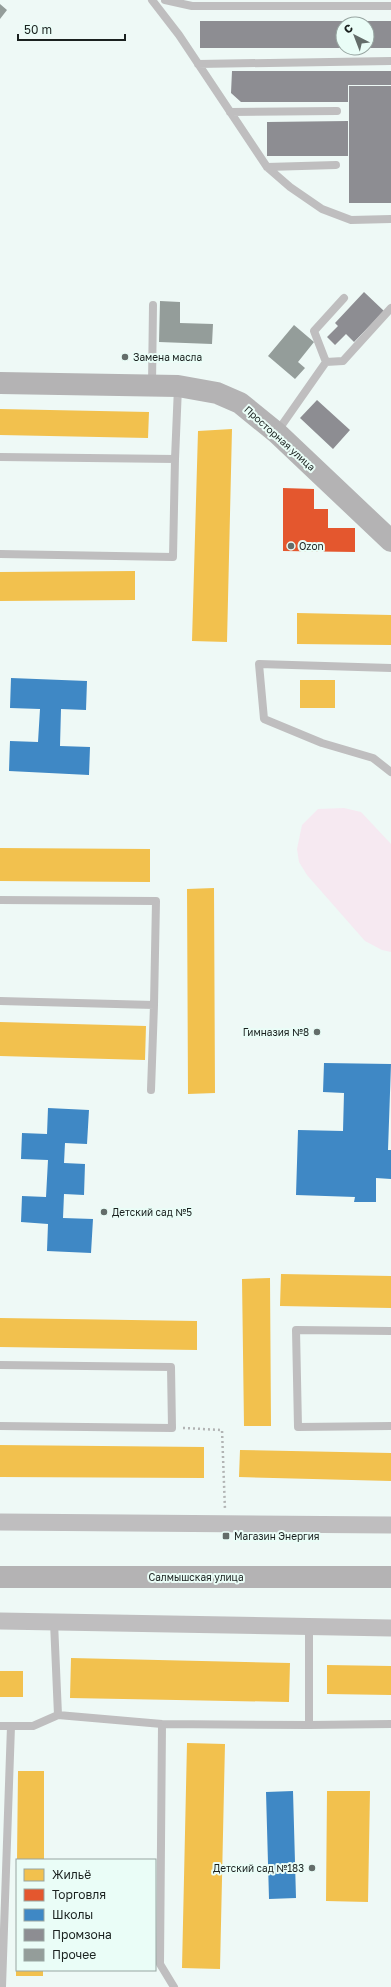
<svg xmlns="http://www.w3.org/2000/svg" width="391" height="1987" font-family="'Golos Text',sans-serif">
<rect width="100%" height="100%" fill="#eef9f6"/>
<path fill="#f6e9f1" d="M344,808l17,4 30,32v108l-9,-2 -17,-9 -58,-66 -8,-13 -2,-13 5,-24 16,-16z"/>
<path fill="#f2c14e" d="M0,409l149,3 -1,26 -148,-3z
M232,429l-5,213 -35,-1 6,-210z
M135,571v29l-135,1v-29z
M297,613l94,2v30l-94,-1z
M300,680h35v28h-35z
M0,848l150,1v33l-150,-1z
M214,888l1,205 -27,1 -1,-205z
M0,1022l146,4 -1,34 -145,-4z
M281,1274l110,2v32l-111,-2z
M270,1278l1,148h-27l-2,-147z
M0,1318l197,3v29l-197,-3z
M0,1445l204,2v31l-204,-1z
M240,1450l151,3v28l-152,-4z
M71,1658l219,5 -1,39 -219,-4z
M327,1665l64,1v29l-64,-1z
M0,1671h23v26h-23z
M187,1743l38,1 -5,225 -38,-1z
M18,1771h26v89h-27z
M327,1791h43l-2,111 -42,-1z
M16,1970h27v6h-27z"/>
<path fill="#e4572e" d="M283,488l31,1v20h14v19h27v24l-72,-1z"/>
<path fill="#3f88c5" d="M11,678l76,3 -1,29 -25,-1 -1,37 30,1 -1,28 -80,-4 1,-30 28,1 2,-33 -30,-1z
M324,1063l67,1 -3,86h3v29l-15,-1v24h-22l1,-5 -59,-2 2,-65 45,1 1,-38 -21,-1z
M48,1108l41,2 -2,34 -22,-1 -1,20 21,1 -1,31 -20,-1 -1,24 30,1 -2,34 -44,-2 1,-27 -27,-2 1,-26 24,1 2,-37 -27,-1 1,-26 25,1z
M293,1791l3,107 -27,1 -3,-107z"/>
<path fill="#8d8d92" d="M200,21h191v27h-24v-24h-24v24h-143z
M232,71h159v14h-43v17h-107l-10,-9z
M349,86h42v117h-42z
M348,121v35h-81v-34z
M364,292l20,19 -30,31 -8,-8 -11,11 -8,-8 11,-11 -3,-3z
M317,400l33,30 -17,19 -33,-31z"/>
<path fill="#949d9a" d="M0,4l7,6 -7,9z
M160,301l20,1v21l33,1 -1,20 -53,-2z
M294,325l20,17 -16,20 7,6 -10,11 -27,-23z"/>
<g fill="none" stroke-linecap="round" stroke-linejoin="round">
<path stroke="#b2b4b4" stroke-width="2.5" stroke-dasharray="2 3" stroke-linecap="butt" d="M183,1428l39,2 3,80"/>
<path stroke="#bfbebf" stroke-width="8" d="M152,0l27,35 88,132 23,20 32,22 29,11 40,-1
M165,0l27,6h199
M198,64l193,-3
M230,112l107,-1
M267,167l69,-2
M326,362l-12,-31 30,-33
M152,385l1,-80
M277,432l49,-70 17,-1 48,-53
M0,457l175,2 3,-72
M0,554l173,3 2,-98
M391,668l-132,-4 5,55 58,24 51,15 18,14
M0,900l156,1 -2,104 -154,-4
M151,1090l3,-85
M391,1331l-95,-1 2,97 93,-1
M0,1365l171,2 1,61 -172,-2
M58,1715l104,9 147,1v-98
M162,1724l-2,240 14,23
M309,1725l82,-1
M0,1726h33l25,-11 -4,-93
M2,1987l9,-261"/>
<path stroke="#bfbebf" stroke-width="17" d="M0,1522l391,3
M0,1621l391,7"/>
<path stroke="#b4b3b4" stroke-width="22" d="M0,383l178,3 39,7 23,10 37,30 114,108
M0,1577h391"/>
</g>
<g fill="#646d6a" stroke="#eafdf7" stroke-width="1.5">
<circle cx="125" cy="357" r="4"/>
<circle cx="291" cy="546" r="4"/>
<circle cx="317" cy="1032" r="4"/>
<circle cx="104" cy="1212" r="4"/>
<rect x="222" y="1532" width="8" height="8" rx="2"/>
<circle cx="312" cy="1868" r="4"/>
</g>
<g text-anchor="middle" stroke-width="4" stroke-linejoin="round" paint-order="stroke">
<g font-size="10" fill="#1a211f" stroke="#eafdf7" text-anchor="start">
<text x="133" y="361">Замена масла</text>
<text x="299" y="550">Ozon</text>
<text x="309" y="1036" text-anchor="end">Гимназия №8</text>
<text x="112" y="1216">Детский сад №5</text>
<text x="234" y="1540">Магазин Энергия</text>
<text x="304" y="1872" text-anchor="end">Детский сад №183</text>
</g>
<g font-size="10" fill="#1a211f" stroke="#eafdf7">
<text transform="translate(280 438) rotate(42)" y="4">Просторная улица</text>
<text x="196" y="1581">Салмышская улица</text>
</g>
</g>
<rect x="16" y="1859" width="140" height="112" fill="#eafdf7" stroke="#97a5a1"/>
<rect x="24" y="1869" width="20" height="12" fill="#f2c14e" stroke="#97a5a1"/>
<text x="52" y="1879" font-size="12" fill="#1a211f">Жильё</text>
<rect x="24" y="1889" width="20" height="12" fill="#e4572e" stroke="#97a5a1"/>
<text x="52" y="1899" font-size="12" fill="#1a211f">Торговля</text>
<rect x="24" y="1909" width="20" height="12" fill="#3f88c5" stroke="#97a5a1"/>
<text x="52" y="1919" font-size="12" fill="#1a211f">Школы</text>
<rect x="24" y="1929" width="20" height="12" fill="#8d8d92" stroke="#97a5a1"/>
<text x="52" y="1939" font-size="12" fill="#1a211f">Промзона</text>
<rect x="24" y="1949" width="20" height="12" fill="#949d9a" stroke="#97a5a1"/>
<text x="52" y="1959" font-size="12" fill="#1a211f">Прочее</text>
<g transform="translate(355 36) rotate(318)"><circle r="19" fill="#eafdf7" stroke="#97a5a1"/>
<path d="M0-3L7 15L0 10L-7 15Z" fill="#646d6a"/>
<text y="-6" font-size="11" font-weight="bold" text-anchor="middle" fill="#1a211f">С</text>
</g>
<path d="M18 34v6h107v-6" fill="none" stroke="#1a211f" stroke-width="2"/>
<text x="24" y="34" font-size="12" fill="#1a211f" stroke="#eafdf7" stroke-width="3" paint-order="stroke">50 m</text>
</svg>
